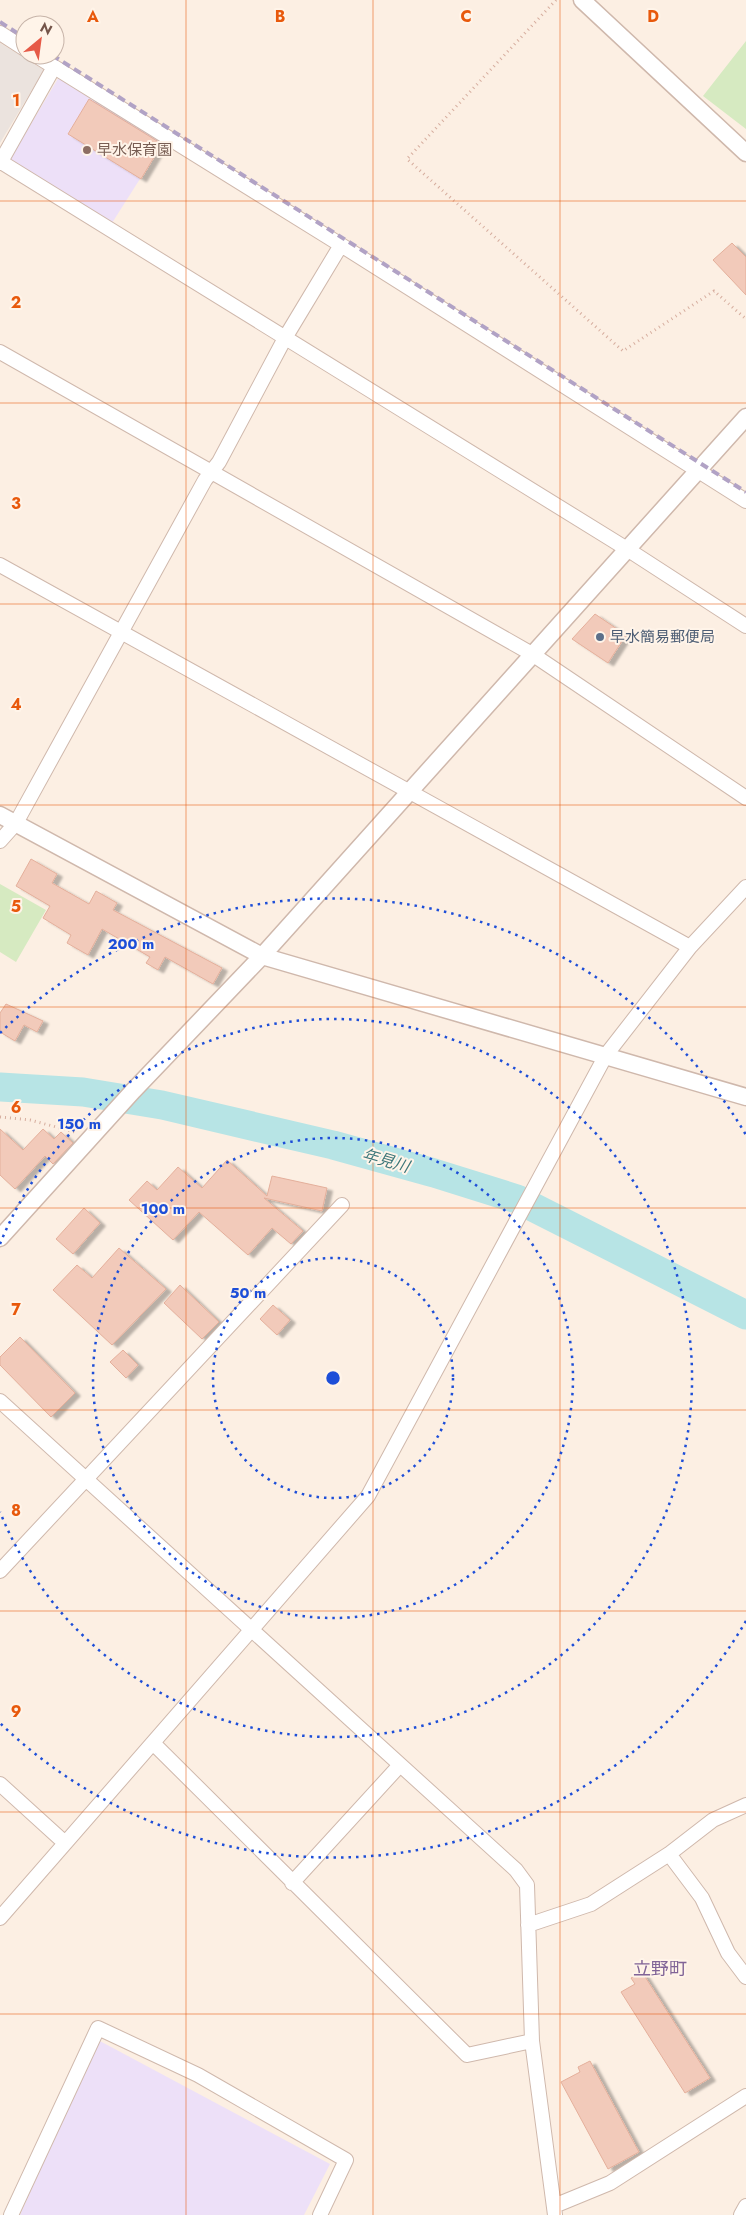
<svg xmlns="http://www.w3.org/2000/svg" width="746" height="2215" font-family="Jost,'Noto Sans JP',sans-serif">
<defs>
<filter id="shadow"><feDropShadow dx="5.5" dy="3" stdDeviation="1" flood-color="#0004"/></filter>
</defs>
<rect width="100%" height="100%" fill="#fcefe3"/>
<path fill="#ebe3de" d="M0,43l44,27 -44,73z"/>
<path fill="#ede0f8" d="M59,77l105,64 -52,82 -102,-64z
M98,2040l232,124 -26,51h-284z"/>
<path fill="#d6eac1" d="M746,41v88l-43,-33z
M0,884l46,26 -30,52 -16,-10z"/>
<g fill="none" stroke-linecap="round" stroke-linejoin="round">
<path stroke="#b7e4e5" stroke-width="29" d="M0,1087l83,5 79,13 171,40 101,28 83,26 229,116"/>
</g>
<path fill="#f2caba" stroke="#e4af9b" filter="url(#shadow)" d="M89,99l73,45 -21,35 -73,-45z
M732,243l14,14v38l-33,-35z
M595,614l31,21 -18,28 -36,-24z
M31,859l26,15 -5,9 37,21 7,-13 21,12 -4,7 109,58 -9,16 -48,-27 -7,13 -12,-7 4,-6 -48,-28 -14,26 -21,-12 4,-8 -28,-17 7,-12 -34,-20z
M6,1004l37,17 -6,11 -13,-7 -9,16 -15,-9v-19z
M0,1129l23,21 20,-21 11,10 7,-7 12,11 -20,21 -8,-8 -30,33 -15,-14z
M227,1160l40,36 5,-20 55,12 -5,23 -58,-13 39,33 -12,13 -19,-16 -24,27 -49,-43 -26,28 -44,-40 18,-19 10,9 21,-23 24,21z
M84,1208l16,15 -27,31 -17,-15z
M119,1248l47,41 -54,56 -59,-55 24,-25 15,13z
M180,1285l39,37 -17,17 -38,-36z
M273,1305l17,15 -13,15 -17,-16z
M20,1337l55,56 -24,24 -51,-52v-8z
M123,1350l15,15 -12,13 -16,-16z
M642,1972l68,106 -25,15 -64,-101 14,-8 -4,-6z
M590,2061l49,91 -31,17 -47,-87 19,-10 -2,-5z"/>
<g fill="none" stroke-linecap="round" stroke-linejoin="round">
<defs>
<path id="minor" d="M0,33l25,16
M35,55l306,190
M1,162l626,387 119,77
M0,163l54,-96
M0,352l532,302 214,144
M0,565l690,382
M0,841l16,-18 189,-343 14,-18 66,-124 56,-93 405,256
M0,1401l516,469 11,15 5,156 23,174
M0,1571l342,-366
M153,1743l314,312 65,-14
M0,1784l65,59
M669,1854l33,44 26,55 18,24
M292,1883l108,-118
M0,1918l368,-422 238,-441 84,-108 56,-60
M528,1925l63,-21 78,-50 44,-34 33,-15
M554,2206l56,-23 136,-87
M11,2215l87,-187 100,47 148,85 -26,55
M741,2215l5,-9"/>
<path id="tertiary" d="M582,0l164,153
M0,815l262,141 484,141
M0,1238l133,-147 129,-135 484,-539"/>
</defs>
<use href="#minor" stroke="#cfb8ac" stroke-width="16"/>
<use href="#tertiary" stroke="#cfb8ac" stroke-width="19"/>
<path stroke="#d6ad9e" stroke-width="3" stroke-dasharray="1 4" stroke-linecap="butt" d="M556,0l-149,159 216,192 91,-60 32,28
M0,1117l30,3 45,12"/>
<use href="#minor" stroke="#fff" stroke-width="14"/>
<use href="#tertiary" stroke="#fff" stroke-width="16"/>
<path stroke="#b1a2c5" stroke-width="4" stroke-dasharray="8 5" stroke-linecap="butt" d="M0,22l25,16
M52,55l694,437"/>
</g>
<path fill="none" stroke="#e8590c" stroke-width="1" stroke-opacity="0.55" d="M186,0v2215M373,0v2215M560,0v2215M0,201h746M0,403h746M0,604h746M0,805h746M0,1007h746M0,1208h746M0,1410h746M0,1611h746M0,1812h746M0,2014h746"/>
<g fill="none" stroke="#1d4ed8" stroke-width="2.5" stroke-dasharray="2.5 5">
<circle cx="333" cy="1378" r="120"/>
<circle cx="333" cy="1378" r="240"/>
<path d="M0 1244A359 359 0 1 1 0 1512"/>
<path d="M746 1621A479 479 0 0 1 0 1723M0 1033A479 479 0 0 1 746 1135"/>
</g>
<circle fill="#8d6e63" stroke="#fff4e9" stroke-width="2" cx="87" cy="150" r="5"/>
<circle fill="#5c6f8a" stroke="#fff4e9" stroke-width="2" cx="600" cy="637" r="5"/>
<g text-anchor="middle" stroke-width="4" stroke-linejoin="round" paint-order="stroke">
<g font-size="15" fill="#785e54" stroke="#fff4e9" text-anchor="start">
<text x="97" y="155">早水保育園</text>
</g>
<g font-size="15" fill="#4e5e75" stroke="#fff4e9" text-anchor="start">
<text x="610" y="642">早水簡易郵便局</text>
</g>
<g font-size="16" font-style="italic" fill="#3c7679" stroke="#fff4e9">
<text transform="translate(386 1160) rotate(16)" y="6">年見川</text>
</g>
<g font-size="18" fill="#816497" stroke="#fff4e9">
<text x="660" y="1975">立野町</text>
</g>
</g>
<g font-size="16" text-anchor="middle" font-weight="bold" fill="#e8590c" stroke="#fff4e9" stroke-width="4" stroke-linejoin="round" paint-order="stroke">
<text x="93" y="22">A</text>
<text x="280" y="22">B</text>
<text x="466" y="22">C</text>
<text x="653" y="22">D</text>
<text x="16" y="106">1</text>
<text x="16" y="308">2</text>
<text x="16" y="509">3</text>
<text x="16" y="710">4</text>
<text x="16" y="912">5</text>
<text x="16" y="1113">6</text>
<text x="16" y="1315">7</text>
<text x="16" y="1516">8</text>
<text x="16" y="1717">9</text>
</g>
<circle cx="333" cy="1378" r="8" fill="#1d4ed8" stroke="#fff4e9" stroke-width="2.5"/>
<g font-size="15" text-anchor="middle" font-weight="bold" fill="#1d4ed8" stroke="#fff4e9" stroke-width="4" stroke-linejoin="round" paint-order="stroke">
<text x="131" y="949">200 m</text>
<text x="79" y="1129">150 m</text>
<text x="163" y="1214">100 m</text>
<text x="248" y="1298">50 m</text>
</g>
<g transform="translate(40 40) rotate(29)"><circle r="24" fill="#fff4e9" stroke="#c7b4a9"/>
<path d="M0-4L9 19L0 12L-9 19Z" fill="#e65a47"/>
<text y="-8" font-size="14" font-weight="bold" text-anchor="middle" fill="#745449">N</text>
</g>
</svg>
